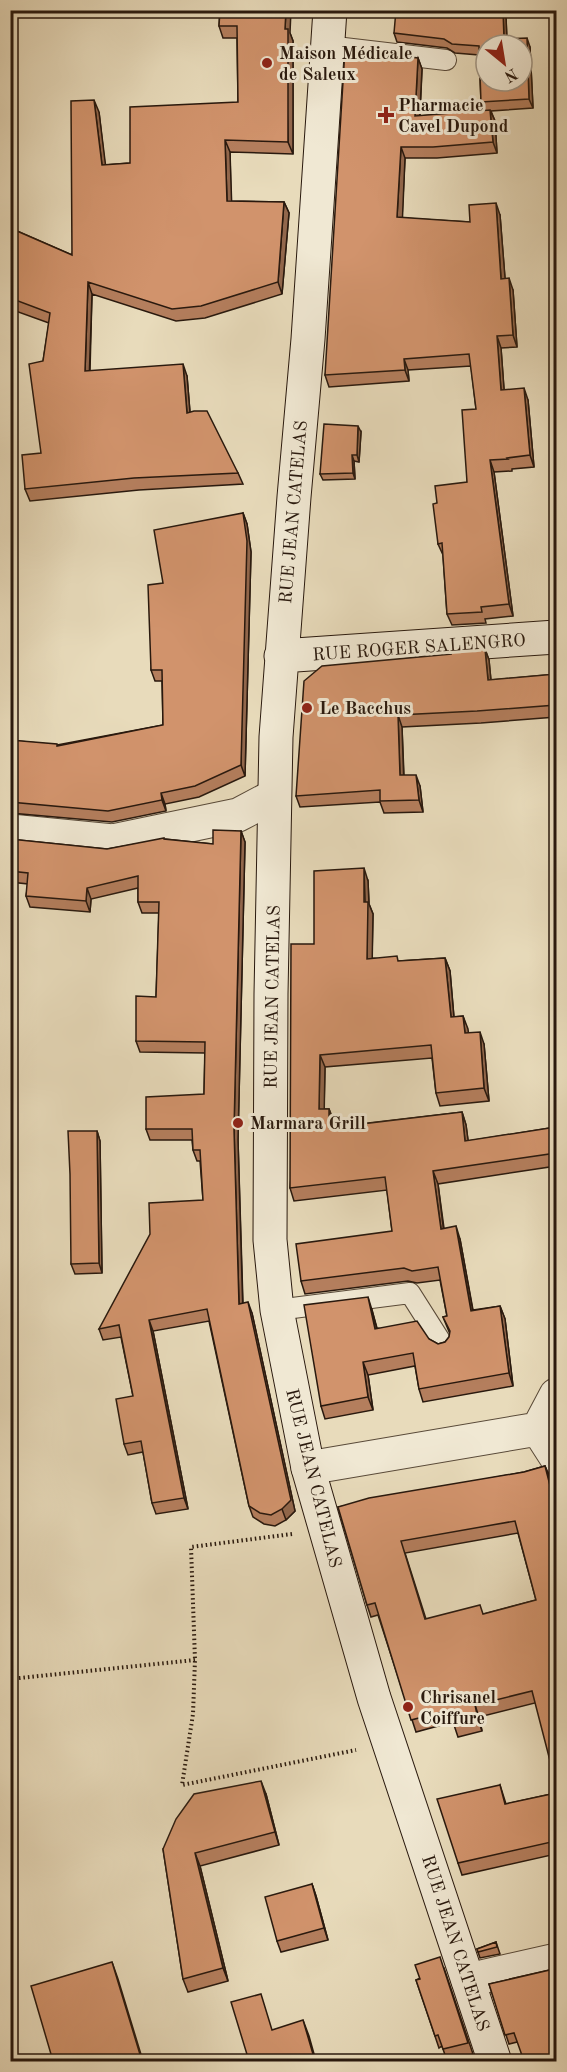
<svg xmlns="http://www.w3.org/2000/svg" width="567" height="2072" font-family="'Old Standard TT',serif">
<rect width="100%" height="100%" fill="#e8dbbb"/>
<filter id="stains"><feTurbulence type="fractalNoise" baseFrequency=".00333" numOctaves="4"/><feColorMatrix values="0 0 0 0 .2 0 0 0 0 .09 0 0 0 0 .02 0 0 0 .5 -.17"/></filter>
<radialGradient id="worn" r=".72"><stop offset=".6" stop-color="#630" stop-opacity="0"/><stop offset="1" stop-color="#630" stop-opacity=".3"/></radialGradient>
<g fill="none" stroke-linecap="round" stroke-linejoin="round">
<defs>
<path id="lane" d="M327,46l119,14
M277,1310l133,-17 33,52"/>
<path id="street" d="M10,831l103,10 125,-26 36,-19
M556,1395l-18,34 18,28
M308,1468l230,-39
M468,1980l88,-20"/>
<path id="secondary" d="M330,10l-22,329 -14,158 -18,240 -5,257 -1,246 7,70 31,158 66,230 121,364
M281,656l275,-19"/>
</defs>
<use href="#lane" stroke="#594a39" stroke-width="22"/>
<use href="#street" stroke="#594a39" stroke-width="35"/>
<use href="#secondary" stroke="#29190e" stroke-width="35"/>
<path stroke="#29190e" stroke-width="4" stroke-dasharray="1.5 3" stroke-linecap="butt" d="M292,1534l-101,13 4,113 -2,54 -11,71 174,-35
M10,1679l185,-19"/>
<use href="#lane" stroke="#f0e8d3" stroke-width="20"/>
<use href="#street" stroke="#f0e8d3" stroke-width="33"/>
<use href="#secondary" stroke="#f0e8d3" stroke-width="33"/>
</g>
<path fill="#b47e5d" stroke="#29190e" stroke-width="1.5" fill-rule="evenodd" d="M220,10l70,23 3,8v113l-63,-2 1,49 53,1 5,11 -7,81 -77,24 -29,3 -84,-27 -2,77 97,5 3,36 48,61 5,11 -104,6 -109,11 -5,-12 16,-36 2,-92 6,-38 -39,-14v-81l62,27 27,-143 6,53 25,-2 108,-61 -1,-64h-14l-4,-12z
M506,17l1,22 23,8 3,61 -42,3 4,10 2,32 -60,5h-32l-3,60 68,4 30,-7 5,64 8,11 4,57 -16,1 3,42 24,10 6,67 -22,2v2l-18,1 19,144 -28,3 1,4 -34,2 -5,-11 -4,-59 -5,-11 -1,-41 30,-21 9,-73 -5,-43 -63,4 1,11 -80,6 -4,-12 93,-317 4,11 -2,47 64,-6 -3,-8 -2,-47 -24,-2 -8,-5 -50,-6 -3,-9z
M361,432l-2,30 -5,-1 1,18 -32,1 -3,-6z
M243,513l4,11 4,28 -6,224 -46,21 -34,7 1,7 -54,11 -102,-9v-73l47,5 106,-20 -1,-44h-7l-4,-11 12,-87z
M485,649l4,11 2,20 65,-6v43l-75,6 -79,4 2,48 16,11 3,26 -39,1 -4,-11 -80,5 -4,-11 155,-142z
M241,831l4,11 -7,298 5,163 9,10 43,198 -9,9 -11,6 -11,-2 -11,-7 -4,-11 -40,-185 -56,10 35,178 -32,5 -4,-11 -9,-51 -15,3 -4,-11 9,-48 -12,-59 -18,3 -4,-11 104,-129 -3,-39h-3l-4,-11 -1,-10h-42l-4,-11 58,-35 1,-41 -65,-1 -4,-11 20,-44 3,-84h-17l-4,-11v-14l-47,11 -1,13 -60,-5 -4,-11 2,-12 -18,-2v-43l97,10 58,-10 48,5z
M368,881l1,23 4,10 -1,44 27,3 46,-3 5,13 4,46 9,-1 5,17 16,11 5,57 -49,5 -4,-13 -4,-35 -107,9 -1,42h5l5,13v5l128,-15 4,13 2,16 88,-14v39l-118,18 6,44 16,11 13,71 27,-4 5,13 8,67 -90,16 -4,-13 -4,-23 -47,9 5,35 -48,9 -4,-13 51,-96 5,18 52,11 9,5 7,-2 4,-5 1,-3 -7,-17 4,-1 -7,-36 -23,3 -9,-2 -103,13 -4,-13 91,-50 -5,-41 -93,11 -4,-13 24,-244z
M97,1131l3,10 2,132 -27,1 -4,-10z
M545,1466l5,12 -15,225 -56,14 3,14 -24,6 -5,-15 -37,10 -38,-117 -7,2 -4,-12 -29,-98 186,-35zM518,1533l18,67 -52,14 -58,5 -21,-66z
M500,1785l6,19 50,-11v61l-94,21 -4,-12z
M266,1794l13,51 -79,21 28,115 -40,11 -5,-13 -20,-130z
M312,1884l4,12 12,44 -47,12 -4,-11z
M496,1942l4,12 -20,4 -3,-9z
M444,1968l29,86 -26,7 -5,-15 -3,2 -23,-68z
M554,1969l-37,73 -8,2 -20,-60z"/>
<path fill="#92674c" stroke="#29190e" stroke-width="1.5" d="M286,10h5l-1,23 3,8v113l-5,-12 -3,-113z
M503,10l3,7 1,28 -3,-6z
M527,38l3,9 3,61 -4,-9z
M418,58l4,11 -3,59 -4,-12z
M94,100l5,12 8,65 -5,-12z
M490,110l5,11 2,32 -4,-11z
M225,140l5,12 2,61 -5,-12z
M401,147l4,11 -3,71 -5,-12z
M284,202l5,11 -7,81 -4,-12z
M496,203l4,12 6,75 -5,-11z
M509,278l4,12 4,57 -4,-12z
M88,282l4,12 -3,89 -4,-12z
M497,336l4,12 4,54 -4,-12z
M404,359l4,11 1,11 -4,-11z
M183,364l4,12 4,49 -4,-12z
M524,388l4,12 6,67 -4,-12z
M358,426l3,6 -2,30 -2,-7z
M352,455l2,6 1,18 -2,-6z
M490,460l4,12 19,144 -4,-12z
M243,513l4,11 4,28 -6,224 -4,-11z
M485,649l4,11 3,32 -4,-12z
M398,715l4,12 2,60 -4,-12z
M416,775l4,11 3,26 -4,-12z
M161,793l4,11 1,7 -4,-11z
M241,831l4,11 -7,298 5,175 -4,-11 -5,-175z
M364,868l4,13 1,23 4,10 -1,58 -5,-13z
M87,888l4,11 -1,13 -4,-11z
M445,958l5,13 5,59 -4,-13z
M463,1016l5,13 2,17 -5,-13z
M480,1032l4,12 5,57 -5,-13z
M320,1055l5,12 -1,55 -5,-13z
M329,1109l5,13v19l-5,-13z
M462,1112l4,13 4,29 -5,-13z
M97,1131l3,10 2,132 -3,-10z
M433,1171l5,13 7,58 -4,-13z
M456,1226l4,13 15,84 -4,-12z
M368,1297l4,13 8,31 -5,-12z
M248,1302l4,11 43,198 -9,9 -4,-11z
M500,1306l5,13 8,67 -4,-13z
M149,1320l4,11 35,178 -4,-11z
M363,1362l5,13 5,35 -5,-13z
M545,1466l5,12 6,26v5z
M475,1705l4,12 3,14 -4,-12z
M261,1781l5,13 13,51 -4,-13z
M195,1853l5,13 28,115 -5,-13z
M312,1884l4,12 12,44 -4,-12z
M112,1962l6,17 25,82h-1z
M303,2020l6,16 7,25h-1z"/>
<path fill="#d1936c" stroke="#29190e" stroke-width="1.5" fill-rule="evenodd" d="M220,10h66l-1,19h3v113l-63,-2 2,61 57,1 -6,80 -77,24 -29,3 -84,-27 -3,89 98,-7 4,49 7,-2h13l31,62 -104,5 -109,11 -3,-34 19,-2 -12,-89 14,-3 7,-48 -40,-15v-70l62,27 -1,-154 23,-1 8,65 28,-2v-56l108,-5 -1,-76h-18z
M396,10h107l1,29 23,-1 2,61 -48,3 -2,-56 -27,-2 -8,-5 -50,-6zM486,45h36v36h-36z
M345,49l73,9 -3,58 75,-6 3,32 -60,5h-32l-4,70 73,5 -1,-17 27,-2 5,76 8,-1 4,57 -16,1 4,54 23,-2 6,67 -23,3 1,1 -18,1 19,144 -28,3 1,5 -35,2 -5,-71 -4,1 -5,-40 4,-1 -2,-17 32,-4 -5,-72 14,-1 -7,-55 -65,5 1,11 -80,5z
M324,424l34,2 -1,29h-5l1,18 -33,1z
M243,513l4,28 -6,224 -46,21 -34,7 1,7 -54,11 -98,-9v-62l47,4v2l106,-21 -1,-55h-11l-3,-85 15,-2 -9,-53z
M485,649l3,31 68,-6v31l-79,6 -79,4 2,60h16l3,25 -39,1v-11l-84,6 8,-115 18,-15 129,-12 -1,-3z
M213,830l28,1 -7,298 5,175 9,-2 43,198 -9,9 -11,6 -11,-2 -11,-7 -42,-197 -58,11 35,178 -32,5 -11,-62 -17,3 -8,-45 17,-3 -14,-71 -20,4 51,-95 -1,-31 54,-3 -3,-50h-7l-1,-21h-46v-32l58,-3 1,-52 -69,-1v-45l20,1 3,-95h-21v-26l-51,12 -1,13 -60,-5 2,-23 -18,-2v-32l97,10 57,-11v1l49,5z
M364,868v34h4l-1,57 30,-3 1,5 47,-3 6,59 12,-1 2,17 15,-1 4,56 -48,5 -5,-48 -111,10 -1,54h10v19l133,-16 3,29 91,-14v26l-123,18 8,58 15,-3 15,85 29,-5 9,67 -90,16 -6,-36 -50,9 5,35 -47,9 -17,-101 64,-8 7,32 42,-8 12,18 9,5 7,-2 4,-5 1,-6 -7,-14 4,-1 -9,-49 -26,4 -8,-3 -103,13 -5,-37 96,-13 -7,-54 -95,11 1,-244h23v-73z
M68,1131h29l2,132 -28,1 -1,-90z
M545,1466l11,43v275l-24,-93 -57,14 3,14 -24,6 -4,-15 -39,10 -36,-117 -8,2 -29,-98 31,-9 155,-26zM515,1521l21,79 -53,14 -3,-9 -55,14 -24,-78z
M261,1781l14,51 -80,21 28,115 -40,11 -20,-130 13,-30 18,-25z
M500,1785l5,19 51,-11v48l-98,22 -21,-64z
M312,1884l12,44 -47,13 -12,-44z
M496,1942l1,5 -19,5 -1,-3z
M440,1957l28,86 -25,6 -5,-14 -3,1 -19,-56 4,-1 -5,-14z
M112,1962l30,99h-89l-22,-75z
M554,1969l2,8v84h-32l-10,-28 -9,2 -16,-51z
M261,1994l11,36 31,-10 12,41h-66l-18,-59z"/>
<g fill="#8f2418" stroke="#f0e8d3" stroke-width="2">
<circle cx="267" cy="63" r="6"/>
<path d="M383 106h6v6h6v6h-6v6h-6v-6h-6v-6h6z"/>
<circle cx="307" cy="708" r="6"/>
<circle cx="238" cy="1123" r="6"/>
<circle cx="408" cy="1707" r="6"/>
</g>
<g text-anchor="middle" stroke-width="6" stroke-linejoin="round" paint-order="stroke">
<g font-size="18" font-weight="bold" fill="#29190e" stroke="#f0e8d3" text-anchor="start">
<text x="279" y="59">Maison Médicale<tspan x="279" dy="21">de Saleux</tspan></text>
<text x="398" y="111">Pharmacie<tspan x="398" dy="21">Cavel Dupond</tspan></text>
<text x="319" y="714">Le Bacchus</text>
<text x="250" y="1129">Marmara Grill</text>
<text x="420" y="1703">Chrisanel<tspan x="420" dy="21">Coiffure</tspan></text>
</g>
<g font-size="18" fill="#29190e" stroke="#f0e8d3">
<text transform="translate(293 512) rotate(-85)" y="6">RUE JEAN CATELAS</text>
<text transform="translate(419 647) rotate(-4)" y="6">RUE ROGER SALENGRO</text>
<text transform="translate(272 997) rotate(-89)" y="6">RUE JEAN CATELAS</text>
<text transform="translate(314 1478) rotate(76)" y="6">RUE JEAN CATELAS</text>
<text transform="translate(456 1943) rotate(72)" y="6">RUE JEAN CATELAS</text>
</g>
</g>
<rect width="567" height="2072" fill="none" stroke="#e8dbbb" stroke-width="36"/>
<rect x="12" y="12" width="543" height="2048" fill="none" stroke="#29190e" stroke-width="3"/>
<rect x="18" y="18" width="531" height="2036" fill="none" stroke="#29190e" stroke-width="1.5"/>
<g transform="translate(504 63) rotate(150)"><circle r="28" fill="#f0e8d3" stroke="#a09584" stroke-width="1.5"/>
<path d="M0-4.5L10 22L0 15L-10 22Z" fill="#8f2418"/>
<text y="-9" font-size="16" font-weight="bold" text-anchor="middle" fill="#29190e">N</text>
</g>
<rect width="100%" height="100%" filter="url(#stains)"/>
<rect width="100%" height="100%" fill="url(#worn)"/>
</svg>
